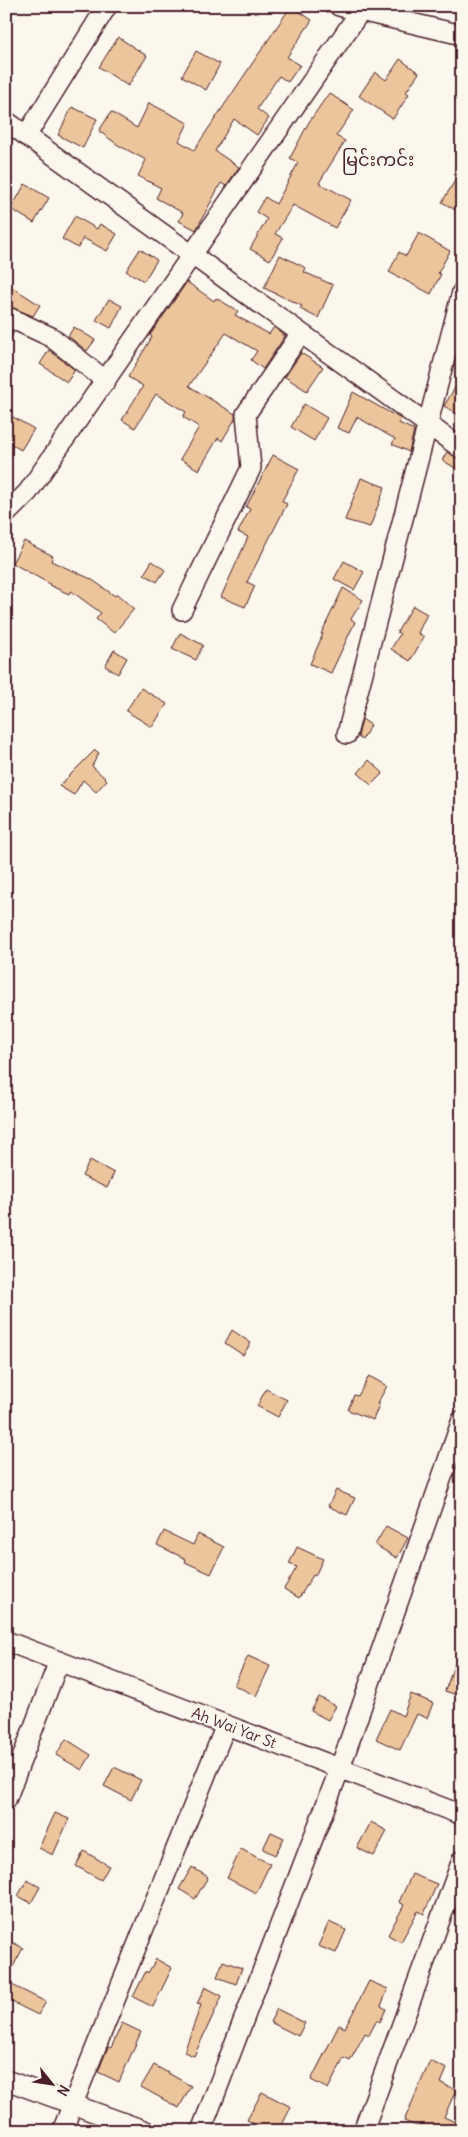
<svg xmlns="http://www.w3.org/2000/svg" width="468" height="2137" font-family="Delius,'Noto Sans Myanmar',sans-serif">
<rect width="100%" height="100%" fill="#fbf7ec"/>
<filter id="ink" filterUnits="userSpaceOnUse"><feTurbulence type="fractalNoise" baseFrequency=".02" numOctaves="2"/><feDisplacementMap in="SourceGraphic" scale="10" xChannelSelector="R" yChannelSelector="G"/><feConvolveMatrix kernelMatrix="1 2 1 2 8 2 1 2 1" color-interpolation-filters="sRGB"/></filter>
<g filter="url(#ink)">
<path fill="#ecc59c" stroke="#4a1f2b" d="M291,6l21,14 -25,37 13,8 -12,17 -9,-6 -22,33 12,9 -12,17 -23,-16 -19,32 24,16 -13,19 -5,-3 -25,47 -17,-9 4,-8 -27,-15 5,-10 -23,-12 8,-16 -28,-15 -19,-14 12,-19 26,16 12,-25 39,20 -9,18 15,9z
M118,37l29,19 -19,30 -29,-19z
M196,51l24,13 -14,26 -24,-14z
M400,59l19,14 -13,19 3,2 -16,25 -34,-23 16,-24 11,8z
M329,93l25,17 -18,26 9,5 -26,42 32,17 -16,28 -42,-23 -18,29 8,4 -13,22 -20,-11 17,-30 -11,-7 9,-15 11,7 22,-41 -8,-5 19,-36z
M72,107l25,12 -14,29 -25,-13z
M462,169v45l-20,-12z
M25,184l24,14 -15,25 -23,-14z
M75,216l22,13 3,-5 17,10 -10,17 -24,-13 -5,10 -16,-9z
M419,233l31,18 -12,22 3,1 -10,20 -42,-22 10,-20 7,4z
M140,249l17,11 -13,21 -18,-10z
M280,255l26,13 -2,4 29,13 -15,33 -18,-9 2,-3 -38,-18z
M187,282l27,19 2,-3 22,13 -3,4 34,19 5,-7 11,9 -22,33 -12,-9 6,-9 -31,-18 -37,53 46,28v5l-13,22 -4,-3 -19,32 -19,-11 19,-32 -16,-10 3,-5 -30,-18 -21,34 -13,-8 21,-34 -15,-9 24,-40 -2,-2z
M12,287l28,18 -7,11 -27,-11v-9z
M109,299l13,7 -11,22 -15,-8z
M74,327l21,13 -8,11 -19,-15z
M6,329l8,3 -8,13z
M49,350l26,20 -8,12 -27,-18z
M301,353l22,14 -16,24 -22,-14z
M462,376v41l-18,-11z
M353,392l48,27 -2,4 15,7 -5,22 -17,-8 3,-5 -38,-22 -8,16 -12,-5z
M304,404l23,14 -13,23 -23,-14z
M6,413l28,16 -13,21 -15,-9z
M447,452l15,8v12l-20,-12z
M273,455l26,14 -17,32 5,3 -40,78 8,4 -10,21 -24,-10 27,-60 -10,-5 12,-23 -4,-2z
M361,478l24,9 -15,40 -25,-7z
M24,541l29,15 -2,5 40,18 24,17 2,-2 17,15 -20,24 -18,-14 5,-6 -30,-22 -2,3 -20,-9 1,-1 -38,-21z
M152,561l13,9 -8,12 -13,-8z
M344,561l20,11 -10,18 -20,-11z
M343,588l20,12 -12,19 4,3 -24,51 -21,-9 13,-30h-2z
M413,606l14,8 -9,19 6,4 -14,24 -19,-12 9,-15 -3,-2z
M180,633l23,12 -7,15 -24,-11z
M114,650l13,8 -9,16 -13,-8z
M141,688l26,16 -15,23 -26,-16z
M362,719l9,6 -9,15 -4,-3z
M95,750l4,3 -7,13 15,14 -11,12 -13,-12 -9,15 -15,-9z
M369,760l14,13 -12,12 -13,-12z
M90,1160l24,13 -7,15 -25,-12z
M232,1330l19,13 -8,12 -18,-12z
M369,1376l18,10 -10,18 2,1 -6,15 -25,-10 6,-15 4,1z
M266,1389l21,11 -9,17 -21,-11z
M336,1490l19,8 -8,17 -19,-9z
M386,1526l22,12 -11,20 -22,-13z
M164,1531l29,14 5,-11 26,13 -13,27 -26,-12 1,-3 -29,-14z
M297,1547l26,12 -8,17 -2,-1 -14,23 -15,-9 13,-22 -8,-3z
M460,1649h2v48l-17,-6z
M248,1656l22,10 -14,30 -22,-11z
M411,1694l22,9 -6,15 -10,-4 -17,36 -24,-11 14,-30 13,7z
M319,1697l17,9 -8,14 -17,-9z
M66,1739l25,16 -9,15 -26,-15z
M114,1767l27,13 -10,20 -27,-14z
M55,1813l14,6 -16,36 -14,-7z
M371,1822l16,9 -13,25 -17,-8z
M271,1832l13,6 -9,17 -12,-6z
M241,1849l29,15 -14,29 -29,-15z
M84,1851l25,15 -8,14 -25,-14z
M192,1867l16,10 -13,22 -16,-10z
M412,1874l25,10 -13,30 -6,-3 -17,31 -13,-7 16,-30 -5,-3z
M27,1880l13,7 -9,16 -13,-7z
M329,1922l17,8 -10,23 -18,-7z
M6,1939l17,9 -17,32z
M156,1959l16,9 -19,39 -20,-10 13,-26 2,2z
M223,1961l19,7 -6,16 -19,-7z
M369,1981l19,8 -7,17 5,3 -6,13 -3,-2 -8,15 -4,-2 -15,28 -6,-3 -16,31 -17,-9 28,-55 6,3z
M6,1982l40,20 -8,13 -32,-16z
M205,1987l17,9 -28,60 -10,-4 17,-47 -4,-1z
M277,2009l28,14 -7,13 -28,-14z
M122,2023l19,9 -22,50 -21,-10 10,-25 3,1z
M430,2061l17,8 -6,14 15,7 -12,27 18,8v6h-33l-25,-10z
M154,2065l37,21 -12,22 -38,-21z
M262,2092l29,15 -12,24h-11l-21,-11z"/>
<g fill="none" stroke-linecap="round" stroke-linejoin="round">
<defs>
<path id="minor" d="M339,6l123,29
M6,121l456,328
M26,136l81,-130
M6,316l45,21 55,44
M6,514l22,-22 336,-486
M182,610l69,-142 -5,-54 55,-81
M347,734l115,-442
M6,1641l456,174
M6,1800l53,-139
M6,2080l140,51
M62,2131l164,-406
M201,2131l139,-363 122,-348
M363,2131l99,-271"/>
</defs>
<use href="#minor" stroke="#4a1f2b" stroke-width="22"/>
<use href="#minor" stroke="#fbf7ec" stroke-width="19"/>
</g>
</g>
<g text-anchor="middle" stroke-width="4.5" stroke-linejoin="round" paint-order="stroke">
<g font-size="15" fill="#4a1f2b" stroke="#fbf7ec">
<text transform="translate(234 1728) rotate(21)" y="5">Ah Wai Yar St</text>
</g>
<g font-size="18" fill="#4a1f2b" stroke="#fbf7ec">
<text x="378" y="166">မြင်းကင်း</text>
</g>
</g>
<rect width="468" height="2137" fill="none" stroke="#fbf7ec" stroke-width="25"/>
<rect x="12" y="12" width="443" height="2112" fill="none" stroke="#4a1f2b" stroke-width="2" filter="url(#ink)"/>
<g transform="translate(52 2084) rotate(120)" stroke="#fbf7ec" stroke-width="4" paint-order="stroke">
<path d="M0-4L9 19L0 12L-9 19Z" fill="#4a1f2b"/>
<text y="-8" font-size="14" font-weight="bold" text-anchor="middle" fill="#4a1f2b">N</text>
</g>
</svg>
